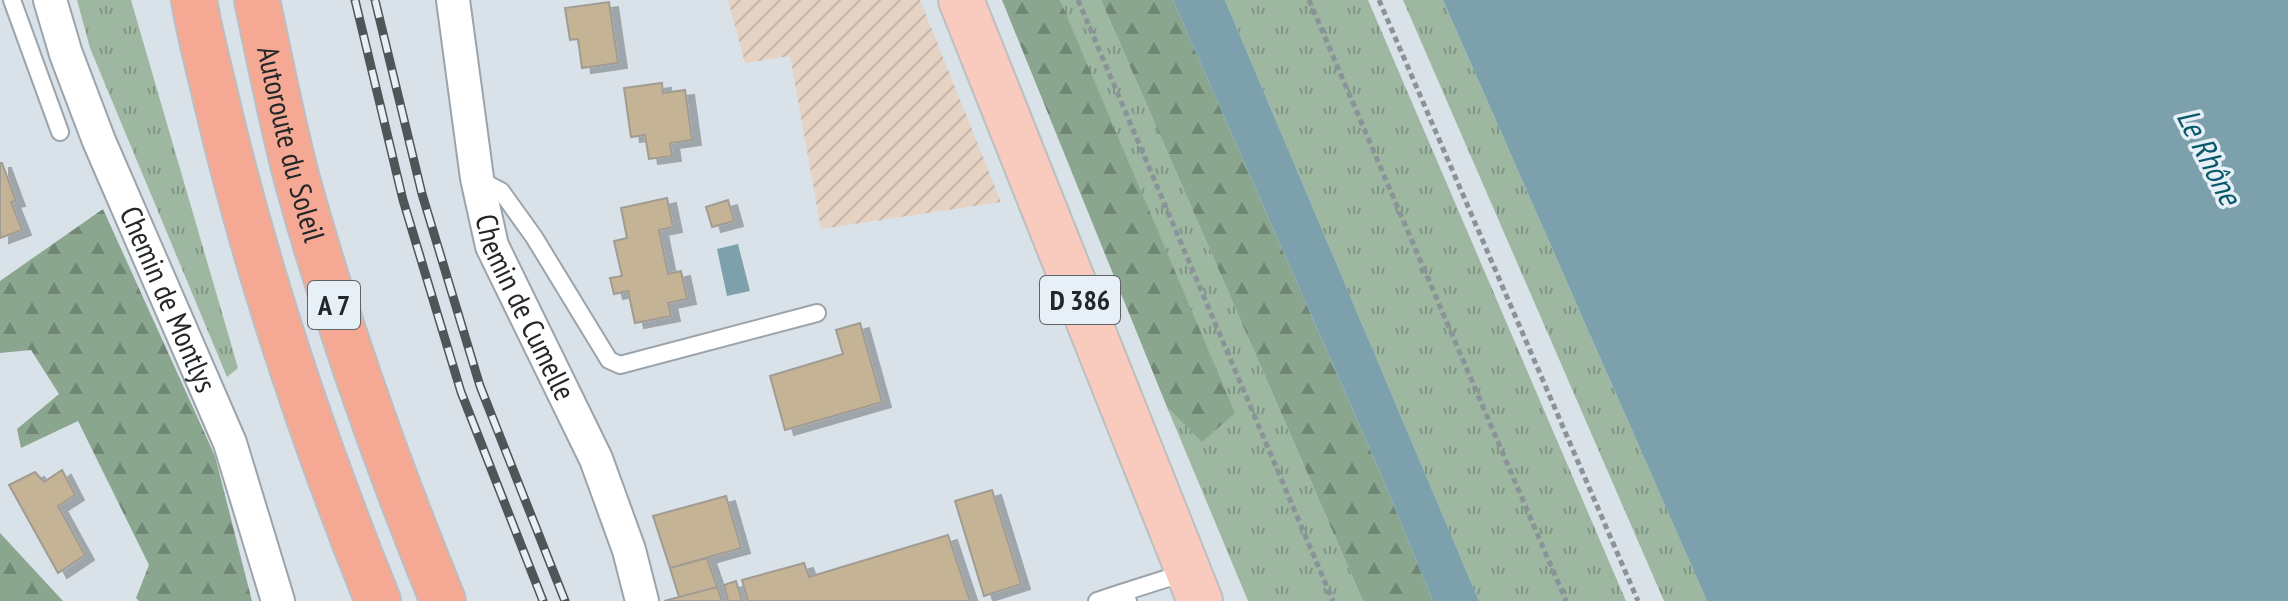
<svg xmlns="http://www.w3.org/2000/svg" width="2288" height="601" font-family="'PT Sans Narrow',sans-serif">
<defs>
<pattern id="industrial-furrows" width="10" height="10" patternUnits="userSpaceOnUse" patternTransform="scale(2)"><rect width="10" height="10" fill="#e7d3c4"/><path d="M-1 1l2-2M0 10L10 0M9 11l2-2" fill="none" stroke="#c6b5a8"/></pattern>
<pattern id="grass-tufts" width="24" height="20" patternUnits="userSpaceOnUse" patternTransform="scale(2)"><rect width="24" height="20" fill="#9eb7a1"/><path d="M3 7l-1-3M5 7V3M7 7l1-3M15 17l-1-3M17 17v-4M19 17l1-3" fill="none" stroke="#809583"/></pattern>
<pattern id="forest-firs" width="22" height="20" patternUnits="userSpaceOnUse" patternTransform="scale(2)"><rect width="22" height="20" fill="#8ba68f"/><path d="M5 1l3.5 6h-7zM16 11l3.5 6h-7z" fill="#718775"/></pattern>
<filter id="shadow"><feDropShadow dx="9" dy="5" stdDeviation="0" flood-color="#0004"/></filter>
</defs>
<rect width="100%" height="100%" fill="#d9e2e9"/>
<path fill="url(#industrial-furrows)" d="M728,0h192l81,202 -180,27 -31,-173 -45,7z"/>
<path fill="url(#grass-tufts)" d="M77,0h54l107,368 -11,9 -137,-329z
M1060,0h41l262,601h-115l-81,-194 35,34z
M1225,0h143l258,601h-147z
M1403,0h40l264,601h-43z"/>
<path fill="url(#forest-firs)" d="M1002,0h58l175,413 -33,29 -35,-35z
M1101,0h72l204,465 56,136h-70z
M103,209l112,247 37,145h-113l-3,-3 13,-33 -71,-144 -57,27 -4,-19 42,-35 -28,-44 -31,3v-72z
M0,533l63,68h-63z"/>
<path fill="#7ca1ac" d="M1173,0h52l254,601h-46l-56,-136z
M1443,0h845v601h-581z
M738,244l12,47 -23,5 -10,-47z"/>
<path fill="#c5b396" stroke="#a19c93" stroke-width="2" filter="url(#shadow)" d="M609,2l9,61 -36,5 -4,-29 -8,1 -5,-32z
M662,83l1,10 22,-3 7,50 -22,3 2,13 -23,3 -4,-24 -14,2 -7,-49z
M0,163h2l14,38 -5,1 11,28 -22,8z
M667,198l6,29 -14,3 9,44 13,-3 6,28 -19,4 3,13 -36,7 -7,-32 -14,3 -4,-16 12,-2 -8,-35 13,-3 -6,-30z
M728,200l6,21 -22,6 -6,-20z
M860,323l22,79 -97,28 -15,-54 73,-22 -7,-24z
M62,470l13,25 -17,11 27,49 -27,18 -49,-88 26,-13 9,10z
M992,490l29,94 -37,12 -29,-95z
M726,496l15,52 -71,20 -17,-52z
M948,535l22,66h-222l-6,-21 62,-17 5,14z
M707,558l10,29 -38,10 -9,-29z
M736,581l6,20h-14l-4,-16z
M717,587l5,14h-58z"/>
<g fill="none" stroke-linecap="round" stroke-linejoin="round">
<defs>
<path id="lane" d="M12,0l48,132
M478,179l23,12 33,46 75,123 11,5 197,-52
M1097,601l27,-9
M1128,601l-4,-9 63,-20"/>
<g id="street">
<path id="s1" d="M50,0l16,54 33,87 131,302 48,158"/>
<path id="s2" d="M453,0l24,178 15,68 104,213 33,91 13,51"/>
</g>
<path id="primary" d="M961,0l239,601"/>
<g id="highway">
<path d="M194,0c6,36 16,72 24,107 40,169 95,333 160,494"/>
<path id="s3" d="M257,0c13,61 25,123 41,183 40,143 89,281 145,418"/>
</g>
</defs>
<use href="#lane" stroke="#9ca4ab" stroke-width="20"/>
<use href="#street" stroke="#9ca4ab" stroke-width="36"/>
<use href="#primary" stroke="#bdbebf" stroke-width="48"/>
<use href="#highway" stroke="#bdbebf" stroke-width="48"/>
<path stroke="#8c9398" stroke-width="5" stroke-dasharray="6 4" stroke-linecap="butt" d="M1078,0l255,601
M1309,0l257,601
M1379,0l259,601"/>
<use href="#lane" stroke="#fff" stroke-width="16"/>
<use href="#street" stroke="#fff" stroke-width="32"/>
<use href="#primary" stroke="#f9cbbf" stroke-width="44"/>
<use href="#highway" stroke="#f5a994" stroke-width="44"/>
<defs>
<path id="rail" d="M355,0l48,200 58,192 82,209
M375,0l47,194 58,192 85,215"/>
</defs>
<use href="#rail" stroke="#505558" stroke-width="9"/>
<use href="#rail" stroke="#e7eff7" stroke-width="6" stroke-dasharray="18" stroke-linecap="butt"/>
</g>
<g text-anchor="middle" stroke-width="7" stroke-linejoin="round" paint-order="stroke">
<g fill="#e7eff7" stroke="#5e6367" stroke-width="2">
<rect x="1040" y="276" width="80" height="48" rx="6"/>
<rect x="308" y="281" width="52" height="48" rx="6"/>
</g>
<g font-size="28" font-weight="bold" fill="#232729">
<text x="1080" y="310">D 386</text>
<text x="334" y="315">A 7</text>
</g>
<g font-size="30" fill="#232729" stroke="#e7eff7">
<text dy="10" stroke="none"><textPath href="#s3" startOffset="148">Autoroute du Soleil</textPath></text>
<text dy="10" stroke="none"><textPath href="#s1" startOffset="322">Chemin de Montlys</textPath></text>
<text dy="10" stroke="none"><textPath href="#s2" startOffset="318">Chemin de Cumelle</textPath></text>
</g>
<g font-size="32" font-style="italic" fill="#07586a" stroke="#e7eff7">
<text transform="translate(2209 157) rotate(63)" y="11">Le Rhône</text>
</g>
</g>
</svg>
